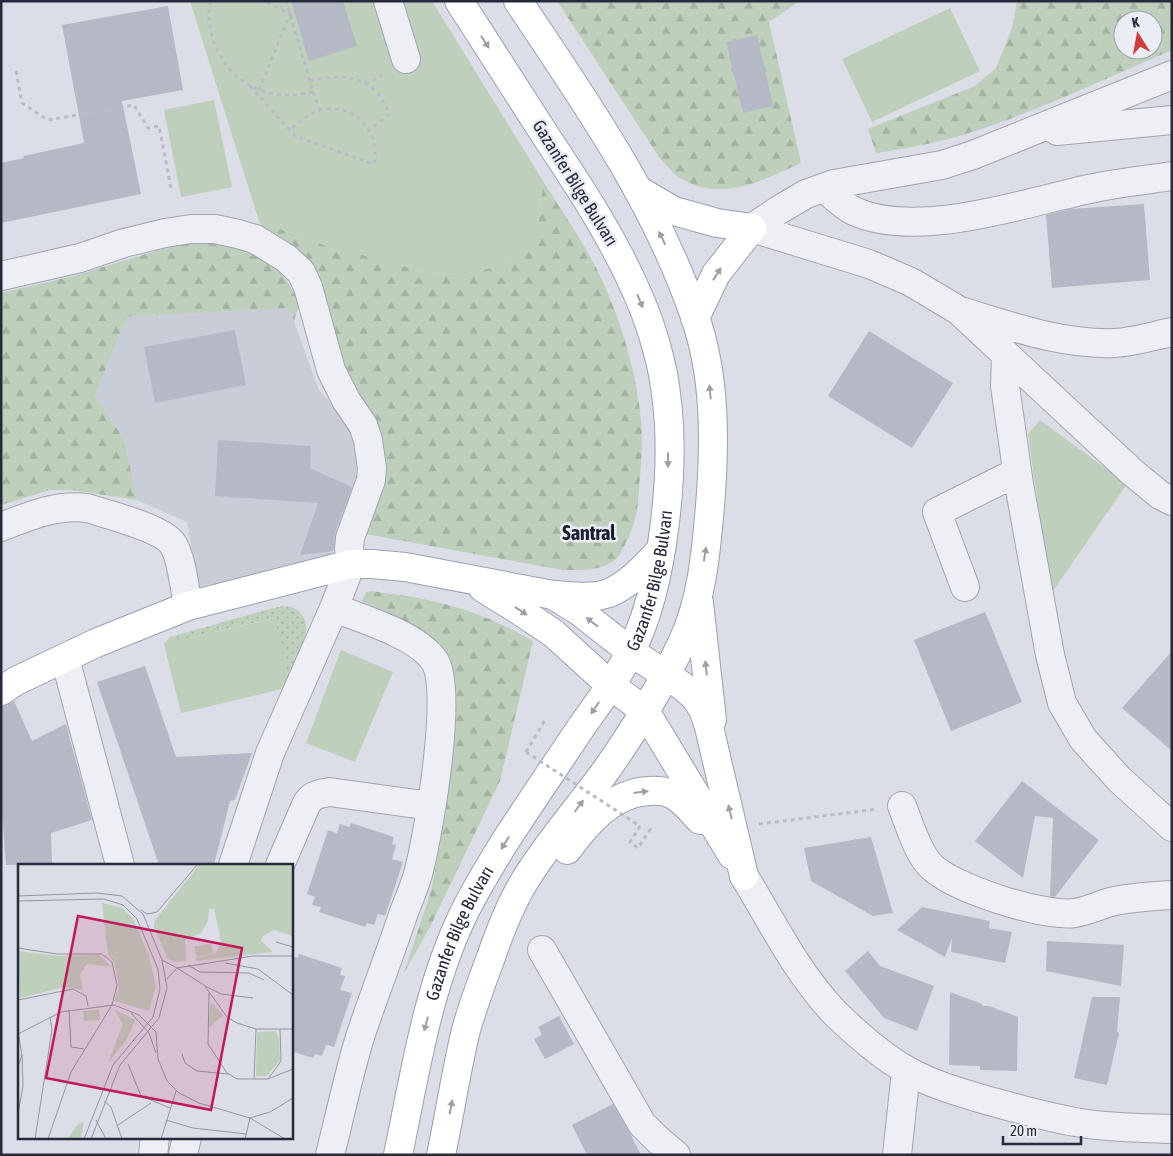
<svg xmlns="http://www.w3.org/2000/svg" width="1173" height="1156" font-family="'Asap Condensed',sans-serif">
<defs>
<pattern id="grass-dots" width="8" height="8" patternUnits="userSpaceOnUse" patternTransform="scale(1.25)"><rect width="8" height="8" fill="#bed0bc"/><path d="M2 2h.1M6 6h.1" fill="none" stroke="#a3b3a2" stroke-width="1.8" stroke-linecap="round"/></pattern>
<pattern id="forest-firs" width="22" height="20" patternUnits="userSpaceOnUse" patternTransform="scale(1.25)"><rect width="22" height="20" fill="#bed0bc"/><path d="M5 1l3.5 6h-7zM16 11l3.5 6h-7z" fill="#a3b3a2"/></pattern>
</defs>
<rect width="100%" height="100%" fill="#dbdee6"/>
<path fill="#c9cdd8" d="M289,308l30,82 34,39 7,49 -29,79 -132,30 -12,-65 -50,-22 -13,-61 -29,-43 32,-79z"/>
<path fill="url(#grass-dots)" d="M283,606c3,1 8,0 11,2 26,13 3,57 -4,75l-16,-65 -110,26 6,-7 99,-28z"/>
<path fill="url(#forest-firs)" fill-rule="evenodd" d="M557,1h243l-31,21 32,141c-40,18 -81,41 -123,14 -7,-5 -13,-14 -19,-20z
M1017,1h155v49c-70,30 -140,64 -213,86 -27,8 -55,13 -83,17l-8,-24 107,-43 21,-18 16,-40zM1123,20h30v30h-30z
M543,181c23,37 50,74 66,115 16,39 28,82 32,124 2,23 0,46 -2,68 -1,23 -4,38 -15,58 -2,4 -4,10 -8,13 -16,13 -35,11 -54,11l-202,-37 23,-85 -124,-227 65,24 107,28 31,2 32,-8 18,-10 13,-10 13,-22z
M206,241c45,10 74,15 93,63l-5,17 -5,-13 -162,9 -32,79 29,43 13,61 -66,-10h-21l-49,15v-212l76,-18 102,-31z
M371,591c20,3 41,5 61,10 36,8 69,21 101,40l-33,140 -71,148 -25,44 27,-82 13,-68 11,-114v-28l-5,-24 -9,-13 -26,-17 -53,-26 4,-9z"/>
<path fill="#bed0bc" d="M190,1h242l111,180 -5,44 -13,22 -13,10 -18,10 -32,8 -31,-2 -107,-28 -65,-24z
M950,8l30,63 -108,51 -30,-63z
M214,100l18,87 -51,10 -17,-87z
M1040,420l87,64 -76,110 -23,-160z
M275,618l16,69 -110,26 -17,-69z
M341,650l52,22 -38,90 -49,-19z"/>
<path fill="#b5b9c6" d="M291,1h52l14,45 -48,15z
M168,6l15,84 -61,11 19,93 -140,29v-60l23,-5 -1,-2 61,-13 -22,-118z
M757,35l16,71 -30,7 -17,-71z
M1144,204l6,76 -98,8 -6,-73 25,-6z
M235,330l11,55 -91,18 -11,-56z
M869,331l84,52 -41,65 -84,-52z
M218,440l93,6 -1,22 42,19 -17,46 -2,18 -33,4 18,-52 -103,-7z
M985,612l37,90 -71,29 -37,-91z
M1172,651v100l-50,-43z
M145,666l31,91 76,-4 -17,47 -5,1 -16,64h-55l-62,-183z
M14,701l18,40 34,-17 26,96 -41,13 1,31 -46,1 -5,-67v-91z
M1022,781l77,59 -44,57 -5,-1 3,-78 -18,-2 -12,62 -48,-37z
M351,823l43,14 -2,7 4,1 -4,14 11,3 -18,54 -7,-2 -4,11 -7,-2 -2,4 -46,-15 2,-5 -9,-2 3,-8 -8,-3 21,-64 9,3 3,-9 9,3z
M871,837l22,76 -20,3 -62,-35 -7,-33z
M922,907l68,14 -1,7 23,4 -7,31 -54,-11 1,-14 -7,19 -48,-27z
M1047,941l77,4 -3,41 -75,-15z
M868,951l12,15 54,20 -17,45 -33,-13 -39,-47z
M299,954l43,14 -2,7 5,1 -5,14 12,3 -18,54 -8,-2 -4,11 -7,-2 -2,4 -22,-7v-95l7,2z
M950,992l32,12v2h7l29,11 -1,54 -37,-1v-4l-31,-1z
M1092,997h28l-3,35 2,1 -12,52 -33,-7z
M559,1016l15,28 -29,15 -11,-20 8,-4 -4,-8z
M613,1104l17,29 11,22h-54l-15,-30z"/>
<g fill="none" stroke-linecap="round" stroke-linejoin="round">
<defs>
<path id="minor" d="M388,1l18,58
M1057,131l115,-11
M824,188c9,7 19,18 30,23 63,29 170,-8 235,-22 27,-6 55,-9 83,-13
M752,228l117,36 42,18 47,28 174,162 28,23 12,6
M752,228l27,-18 27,-16 28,-10 108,-19 31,-10 199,-80
M1,276l79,-18 44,-15 41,-10 26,-4h24l23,5 17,5 31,19 15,14 7,15 23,83 15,30 17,25 5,15 4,28 -1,12 -21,58 -1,11 2,15 -17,44 -64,145 -37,112
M964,312c49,15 99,33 151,31 19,-1 38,-7 57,-11
M1006,356l-1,30 14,98 31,171 12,48 21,36 36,40 53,48
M1,527c28,-11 56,-23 86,-19 19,6 74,20 85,35 9,11 13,47 16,63
M965,587l-28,-75 80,-40
M65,658l55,207
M902,806c7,17 16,49 30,61 23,22 111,50 143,46 14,-2 26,-9 40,-12 19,-4 38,-5 57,-6
M280,865l26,-60c5,-10 12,-11 23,-13l102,14
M744,876c28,46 53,97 90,136 19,19 50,46 74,59 25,14 54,22 81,30 30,8 61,17 92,22 30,5 61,5 91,6
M542,950l100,174 15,15 19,16
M153,1155l2,-18
M183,1155l4,-18
M330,1155c10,-39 18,-79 30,-118 14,-42 30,-83 44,-125 6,-15 13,-31 16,-46 9,-37 34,-178 14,-206 -18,-25 -71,-41 -100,-52
M897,1155l9,-84"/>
<g id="major">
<path d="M638,190l36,21 43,12 35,5"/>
<path d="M695,318l21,-44 36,-46"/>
<path d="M483,588l34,21 36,24 57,52 35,26 87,144"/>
<path d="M555,595c17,1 38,4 54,-2 20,-8 36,-27 51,-42"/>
<path d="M699,603l13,117"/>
<path d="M1,691l15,-10 80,-38 92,-37 163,-42h21l33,3 148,28 26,16 52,41 50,33 13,11 9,13 6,18 35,149"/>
<path d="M567,850c20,-27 46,-58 82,-59 9,-1 18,0 26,5 10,6 17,16 25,24"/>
<path id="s1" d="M398,1155c17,-81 29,-165 65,-240 12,-25 27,-49 41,-72 26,-40 52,-78 78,-117 17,-24 36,-49 49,-75 33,-65 45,-185 35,-257 -3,-29 -14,-66 -25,-92 -24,-58 -58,-110 -92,-161 -30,-47 -60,-93 -90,-140"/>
<path d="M441,1155c9,-42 15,-84 25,-125 7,-25 16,-49 25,-73 9,-26 19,-52 33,-75 24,-40 56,-75 83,-113 28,-40 54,-82 75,-126 20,-42 24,-91 28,-137 5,-62 6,-129 -15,-189 -39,-115 -110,-216 -177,-316"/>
</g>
</defs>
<use href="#minor" stroke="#a1a4b0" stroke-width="30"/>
<use href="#major" stroke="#9aa0b2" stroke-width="30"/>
<path stroke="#babcc4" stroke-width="3" stroke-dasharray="4 4" stroke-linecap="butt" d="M211,1c-4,12 -2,26 2,38 15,46 55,63 100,53l-27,-91
M16,71l6,32 26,17 86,-15 14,23 11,-2 12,62
M310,81c35,-9 67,-4 79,34l-20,15
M366,85l19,-12
M250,86l45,50 79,28c7,-28 -16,-59 -47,-55 -15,2 -26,11 -37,21
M259,90l31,-76 -24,-13
M313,92l7,19
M526,752l19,-32
M759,824l118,-15
M640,826l-10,16 8,6 15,-23"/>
<use href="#minor" stroke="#eeeff4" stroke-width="28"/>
<use href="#major" stroke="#fff" stroke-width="28"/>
<path stroke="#babcc4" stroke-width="3" stroke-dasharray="4 4" stroke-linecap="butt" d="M526,752l114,74"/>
</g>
<defs><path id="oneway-solid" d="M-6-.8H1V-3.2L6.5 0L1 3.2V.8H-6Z" transform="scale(1.25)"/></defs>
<g fill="#9d9fa7">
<use href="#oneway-solid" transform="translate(485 42) rotate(57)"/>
<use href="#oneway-solid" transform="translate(662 238) rotate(-116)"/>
<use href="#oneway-solid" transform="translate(717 274) rotate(-58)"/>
<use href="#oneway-solid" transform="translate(640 301) rotate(68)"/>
<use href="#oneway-solid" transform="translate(710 392) rotate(-96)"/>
<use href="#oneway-solid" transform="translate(668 460) rotate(90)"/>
<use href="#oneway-solid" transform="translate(705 554) rotate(-81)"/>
<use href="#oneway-solid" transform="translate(521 611) rotate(33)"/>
<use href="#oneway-solid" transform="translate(592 622) rotate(-142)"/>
<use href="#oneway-solid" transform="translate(706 668) rotate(-96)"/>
<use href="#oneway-solid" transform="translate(595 708) rotate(124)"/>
<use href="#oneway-solid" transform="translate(641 792) rotate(-7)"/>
<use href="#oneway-solid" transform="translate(579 806) rotate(-53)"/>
<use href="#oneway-solid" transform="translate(730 812) rotate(-103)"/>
<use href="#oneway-solid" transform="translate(505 843) rotate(122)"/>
<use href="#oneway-solid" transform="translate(426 1024) rotate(105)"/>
<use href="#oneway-solid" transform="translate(451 1107) rotate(-79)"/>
</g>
<g text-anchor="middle" stroke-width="5" stroke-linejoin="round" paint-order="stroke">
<g font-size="18" fill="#252a3c" stroke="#eaedf4">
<text transform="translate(575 183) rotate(58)" y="6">Gazanfer Bilge Bulvarı</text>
<text dy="6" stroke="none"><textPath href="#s1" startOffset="636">Gazanfer Bilge Bulvarı</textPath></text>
<text dy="6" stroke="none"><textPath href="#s1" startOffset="231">Gazanfer Bilge Bulvarı</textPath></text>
</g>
<g font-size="20" font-weight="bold" fill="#181c2d" stroke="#eaedf4">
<text x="589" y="540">Santral</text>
</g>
</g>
<g transform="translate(18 864)">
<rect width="275" height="275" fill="#dbdee6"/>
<path d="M258,167l3,7 1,22 -13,16h-11l1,-44z" fill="#bed0bc"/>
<path d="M182,0h93v72l-19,-6 -11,6 -2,5 12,11 -77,9v-3l20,-5 5,-11 -7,-33h-5l-1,12 -7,12 -16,7 1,21 -11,1 -7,-3 -14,-32 1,-7zM0,87l40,5 42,-1 11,12 -24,-3 -7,10 3,16 -19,-3 -44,11zM90,90l8,5 31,3 2,-6 7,30 -7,25 -35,-10 5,-14 -4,-23zM96,145l21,11 -8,19 -19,24 15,-39zM66,258l-3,17h-14l12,-16z" fill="#bed0bc"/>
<path d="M84,39l20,5 11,10 16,38 -4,9 -14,1 -23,-12zM193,79l2,10 -16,4 -3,-10zM194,139l11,12 -14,13 1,-23zM81,146l1,10 -16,1 -1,-10z" fill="#bed0bc"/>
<path fill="none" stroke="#9296a2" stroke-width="1" d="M0,32l79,-3 25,3 21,18 19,46 5,28 -8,30 -39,47 -29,74M0,37l86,-2 19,6 14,14 21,50 2,20 -7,28 -40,48 -29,74M123,46l6,4 10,-2M139,48l41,-48M258,78l17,5M0,84l39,6h45l10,8 5,23 -5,20 -41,67 -23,67M144,96l15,8 -10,11M207,99l33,6 35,26M170,101l12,7 49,1 15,7M159,104l27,17 23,32 10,6 19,6h37M159,104l76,-12h40M187,122l16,8 32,4M191,129l-1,51 19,29 10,6h31l25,-10M0,136l55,-11 13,7 2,10M51,146l2,37 13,2M113,149l18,20 7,20M0,168l4,23 -4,12M0,170l43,-22 53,-7 25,10 17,17 2,27M164,190l3,9 12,8 31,3M140,195l9,22 12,12 20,10 51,15 35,21M110,200l13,32 29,12M236,215l2,-50M250,215l13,-18 -1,-32M86,237l7,6 11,32M0,250l5,-28 -1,-31M78,256l10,19M148,256l27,8 53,6M100,261l33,-22M17,275l17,-109 -2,-13M143,275l15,-48M227,275l5,-21 20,-6 23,-14"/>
<path fill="#c2185b" fill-opacity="0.15" stroke="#c2185b" stroke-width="2.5" d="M60,52l164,32 -31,162 -165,-32z"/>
<rect width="275" height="275" fill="none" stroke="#252a3c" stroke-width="2.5"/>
</g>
<rect width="1173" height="1156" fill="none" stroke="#252a3c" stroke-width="5"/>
<g transform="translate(1138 35) rotate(349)"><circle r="24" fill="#eaedf4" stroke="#9b9faa"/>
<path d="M0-4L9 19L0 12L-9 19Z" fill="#d03b3c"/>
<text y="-8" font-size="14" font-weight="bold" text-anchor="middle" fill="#252a3c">K</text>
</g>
<path d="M1003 1136v8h78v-8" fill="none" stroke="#252a3c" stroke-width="2.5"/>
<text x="1010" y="1136" font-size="15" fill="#252a3c" stroke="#eaedf4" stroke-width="4" paint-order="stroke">20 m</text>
</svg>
